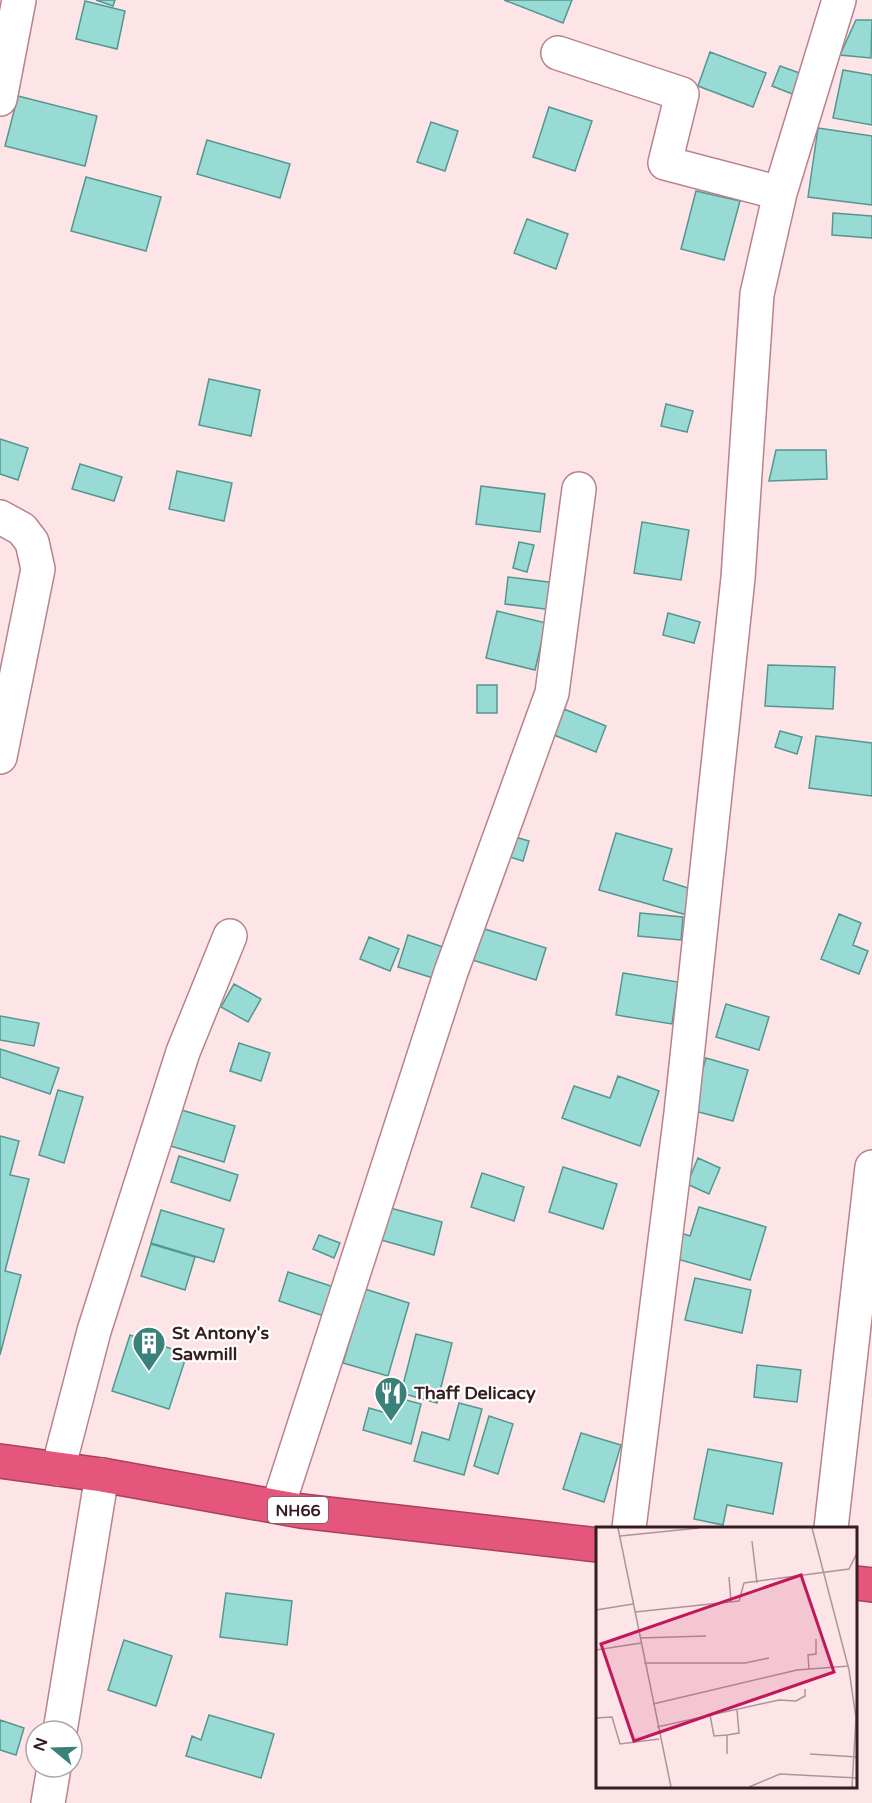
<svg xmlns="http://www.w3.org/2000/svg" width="872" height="1803" font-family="'Varela Round',sans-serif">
<rect width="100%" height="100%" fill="#fce4e7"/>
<path fill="#97dbd4" stroke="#549790" stroke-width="1.5" d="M96,0h19l-2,6z
M504,0h68l-9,23z
M85,1l40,10 -8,38 -41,-10z
M856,20h16l-1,38 -31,-3z
M710,52l56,21 -13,34 -55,-21z
M780,66l28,10 -8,21 -28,-11z
M843,70l29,5v50l-39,-7z
M18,96l79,20 -12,50 -80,-20z
M549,107l43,14 -17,50 -42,-14z
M431,122l27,9 -13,40 -28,-9z
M818,128l54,8v69l-64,-8z
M207,140l83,24 -10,34 -83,-24z
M86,177l75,20 -15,54 -75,-20z
M696,191l44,10 -16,59 -43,-11z
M833,213l39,3v22l-40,-3z
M527,219l41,15 -12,35 -42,-16z
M209,379l51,11 -9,46 -52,-11z
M666,404l27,7 -6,21 -26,-6z
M0,439l28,9 -10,32 -18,-6z
M776,450h50l1,29 -58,2z
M80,464l42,13 -8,24 -42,-12z
M177,471l55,12 -8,38 -55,-12z
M481,486l64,8 -5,38 -64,-8z
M642,522l47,8 -8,50 -47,-7z
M519,542l15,3 -7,27 -14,-4z
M508,577l48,6 -3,27 -48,-6z
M497,611l49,12 -11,47 -49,-12z
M668,613l32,9 -6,21 -31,-8z
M768,665l67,2 -2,42 -68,-3z
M477,685h20v28h-20z
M564,709l42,17 -10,26 -42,-17z
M780,731l22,6 -5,17 -22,-7z
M816,736l56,7v53l-63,-8z
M616,833l56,16 -9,31 31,10 -7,25 -88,-25z
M505,834l24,7 -6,20 -23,-7z
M640,913l43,4 -2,23 -43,-4z
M839,914l22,9 -8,22 15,6 -9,23 -38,-15z
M475,926l71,22 -10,32 -70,-22z
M408,935l35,12 -10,31 -35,-11z
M369,937l30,12 -9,22 -30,-12z
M623,973l55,9 -6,42 -56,-9z
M234,984l27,15 -13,23 -27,-15z
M726,1004l43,13 -10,33 -43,-13z
M0,1016l39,7 -5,23 -34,-6z
M239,1043l31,10 -9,28 -31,-10z
M0,1049l59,19 -9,26 -50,-17z
M706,1058l42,12 -15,51 -42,-11z
M618,1076l41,15 -19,55 -78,-28 12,-32 36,12z
M58,1090l25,7 -19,66 -25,-8z
M175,1108l60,18 -11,36 -60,-18z
M0,1136l19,5 -9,34 19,4 -24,92 16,4 -21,80z
M179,1156l59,19 -8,26 -59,-19z
M698,1158l22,10 -11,26 -22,-10z
M563,1167l54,17 -14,45 -54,-17z
M482,1173l42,14 -10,34 -43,-14z
M383,1206l59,16 -8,33 -60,-17z
M699,1207l67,20 -16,53 -83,-24 8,-25 15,5z
M161,1210l63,19 -10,33 -63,-19z
M319,1235l21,8 -6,15 -21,-9z
M151,1244l44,13 -10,33 -44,-14z
M288,1272l46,15 -10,29 -45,-15z
M695,1278l56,12 -9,43 -57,-13z
M365,1289l44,14 -21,73 -45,-13z
M416,1334l36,9 -15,60 -36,-10z
M130,1335l57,19 -18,55 -57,-18z
M757,1365l44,5 -4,32 -43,-5z
M391,1396l30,8 -10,40 -48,-14 6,-22 17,5z
M459,1403l23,6 -18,66 -50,-14 8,-29 27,8z
M489,1416l24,8 -15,50 -24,-8z
M581,1433l40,12 -17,57 -41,-13z
M708,1449l74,14 -9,51 -46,-9 -4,20 -29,-6z
M226,1593l66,8 -5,44 -67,-8z
M124,1640l48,16 -16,50 -48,-16z
M209,1715l65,19 -13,44 -75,-22 6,-20 9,4z
M0,1720l24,8 -8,27 -16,-5z"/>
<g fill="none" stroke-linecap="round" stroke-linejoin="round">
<defs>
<path id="minor" d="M558,53l124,41 -17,69 115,30
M0,99l19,-99
M0,517l22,12 10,13 6,27 -38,188
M58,1469l36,-138 89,-279 47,-116
M278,1506l173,-534 101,-279 27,-204
M629,1528l52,-415 57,-535 19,-284 23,-101 59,-193
M831,1528l41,-361
M60,1731l42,-256
M48,1803l6,-36"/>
<path id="highway" d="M0,1461l102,14 199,36 297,34
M856,1583l16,2"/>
</defs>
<use href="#minor" stroke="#b9828c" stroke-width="36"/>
<use href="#highway" stroke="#a7425c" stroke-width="36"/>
<use href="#minor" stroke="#fff" stroke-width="33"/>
<use href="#highway" stroke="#e5567c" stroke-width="33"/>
</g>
<defs>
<symbol id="building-pin" viewBox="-11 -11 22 30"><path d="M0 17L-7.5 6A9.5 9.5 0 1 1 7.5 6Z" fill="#3a817a" stroke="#fff"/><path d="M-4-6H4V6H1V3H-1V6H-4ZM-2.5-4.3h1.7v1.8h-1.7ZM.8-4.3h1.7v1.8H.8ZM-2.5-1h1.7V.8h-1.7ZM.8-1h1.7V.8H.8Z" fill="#fff"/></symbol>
<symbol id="restaurant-pin" viewBox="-11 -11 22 30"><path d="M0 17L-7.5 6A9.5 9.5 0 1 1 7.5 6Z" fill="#3a817a" stroke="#fff"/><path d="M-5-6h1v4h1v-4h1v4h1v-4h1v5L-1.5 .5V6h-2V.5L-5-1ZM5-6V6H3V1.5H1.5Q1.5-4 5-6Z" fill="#fff"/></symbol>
</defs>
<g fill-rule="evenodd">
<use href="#building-pin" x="130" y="1324" width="38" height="52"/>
<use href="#restaurant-pin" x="372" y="1374" width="38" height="52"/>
</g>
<g text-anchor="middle" stroke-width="4.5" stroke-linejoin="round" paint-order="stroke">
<rect fill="#fff" stroke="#716264" stroke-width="1.5" x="268" y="1497" width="60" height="26" rx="4.5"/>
<g font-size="16" font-weight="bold" fill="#341e22">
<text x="298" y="1516">NH66</text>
</g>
<g font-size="18" font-weight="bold" fill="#341e22" stroke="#fff" text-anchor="start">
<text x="172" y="1339">St Antony's<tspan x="172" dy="21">Sawmill</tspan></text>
<text x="414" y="1399">Thaff Delicacy</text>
</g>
</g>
<g transform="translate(596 1527)">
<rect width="261" height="261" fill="#fce4e7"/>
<path fill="none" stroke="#ac9598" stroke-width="1.5" d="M22,1l53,259M216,1l37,142 7,48 -4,69M24,9l79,-8M156,14l5,42M133,50l2,25M0,83l37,-6M39,85l104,-11 5,-18 105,-14 8,-16M44,111l66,-2M0,123l45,-7M48,136h101l24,-5M213,142l-1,-14 8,-1v-15M57,177l144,-34 52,-4M114,188l4,21 13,-1v19M0,191l16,-1 8,27 39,-5M61,200l122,-27 17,1 9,-5v-7M131,208l12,-2 -2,-23M214,227l47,3M153,260l31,-13 77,4"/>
<path fill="#c2185b" fill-opacity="0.15" stroke="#c2185b" stroke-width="3" d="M205,48l33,97 -200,69 -33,-97z"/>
<rect width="261" height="261" fill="none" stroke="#341e22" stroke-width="3"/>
</g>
<g transform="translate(54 1749) rotate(289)"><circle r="28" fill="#ffffff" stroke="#aea5a7" stroke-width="1.5"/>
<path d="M0-4.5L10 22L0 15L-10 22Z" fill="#3a817a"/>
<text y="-9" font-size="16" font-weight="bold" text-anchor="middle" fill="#341e22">N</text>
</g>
</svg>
